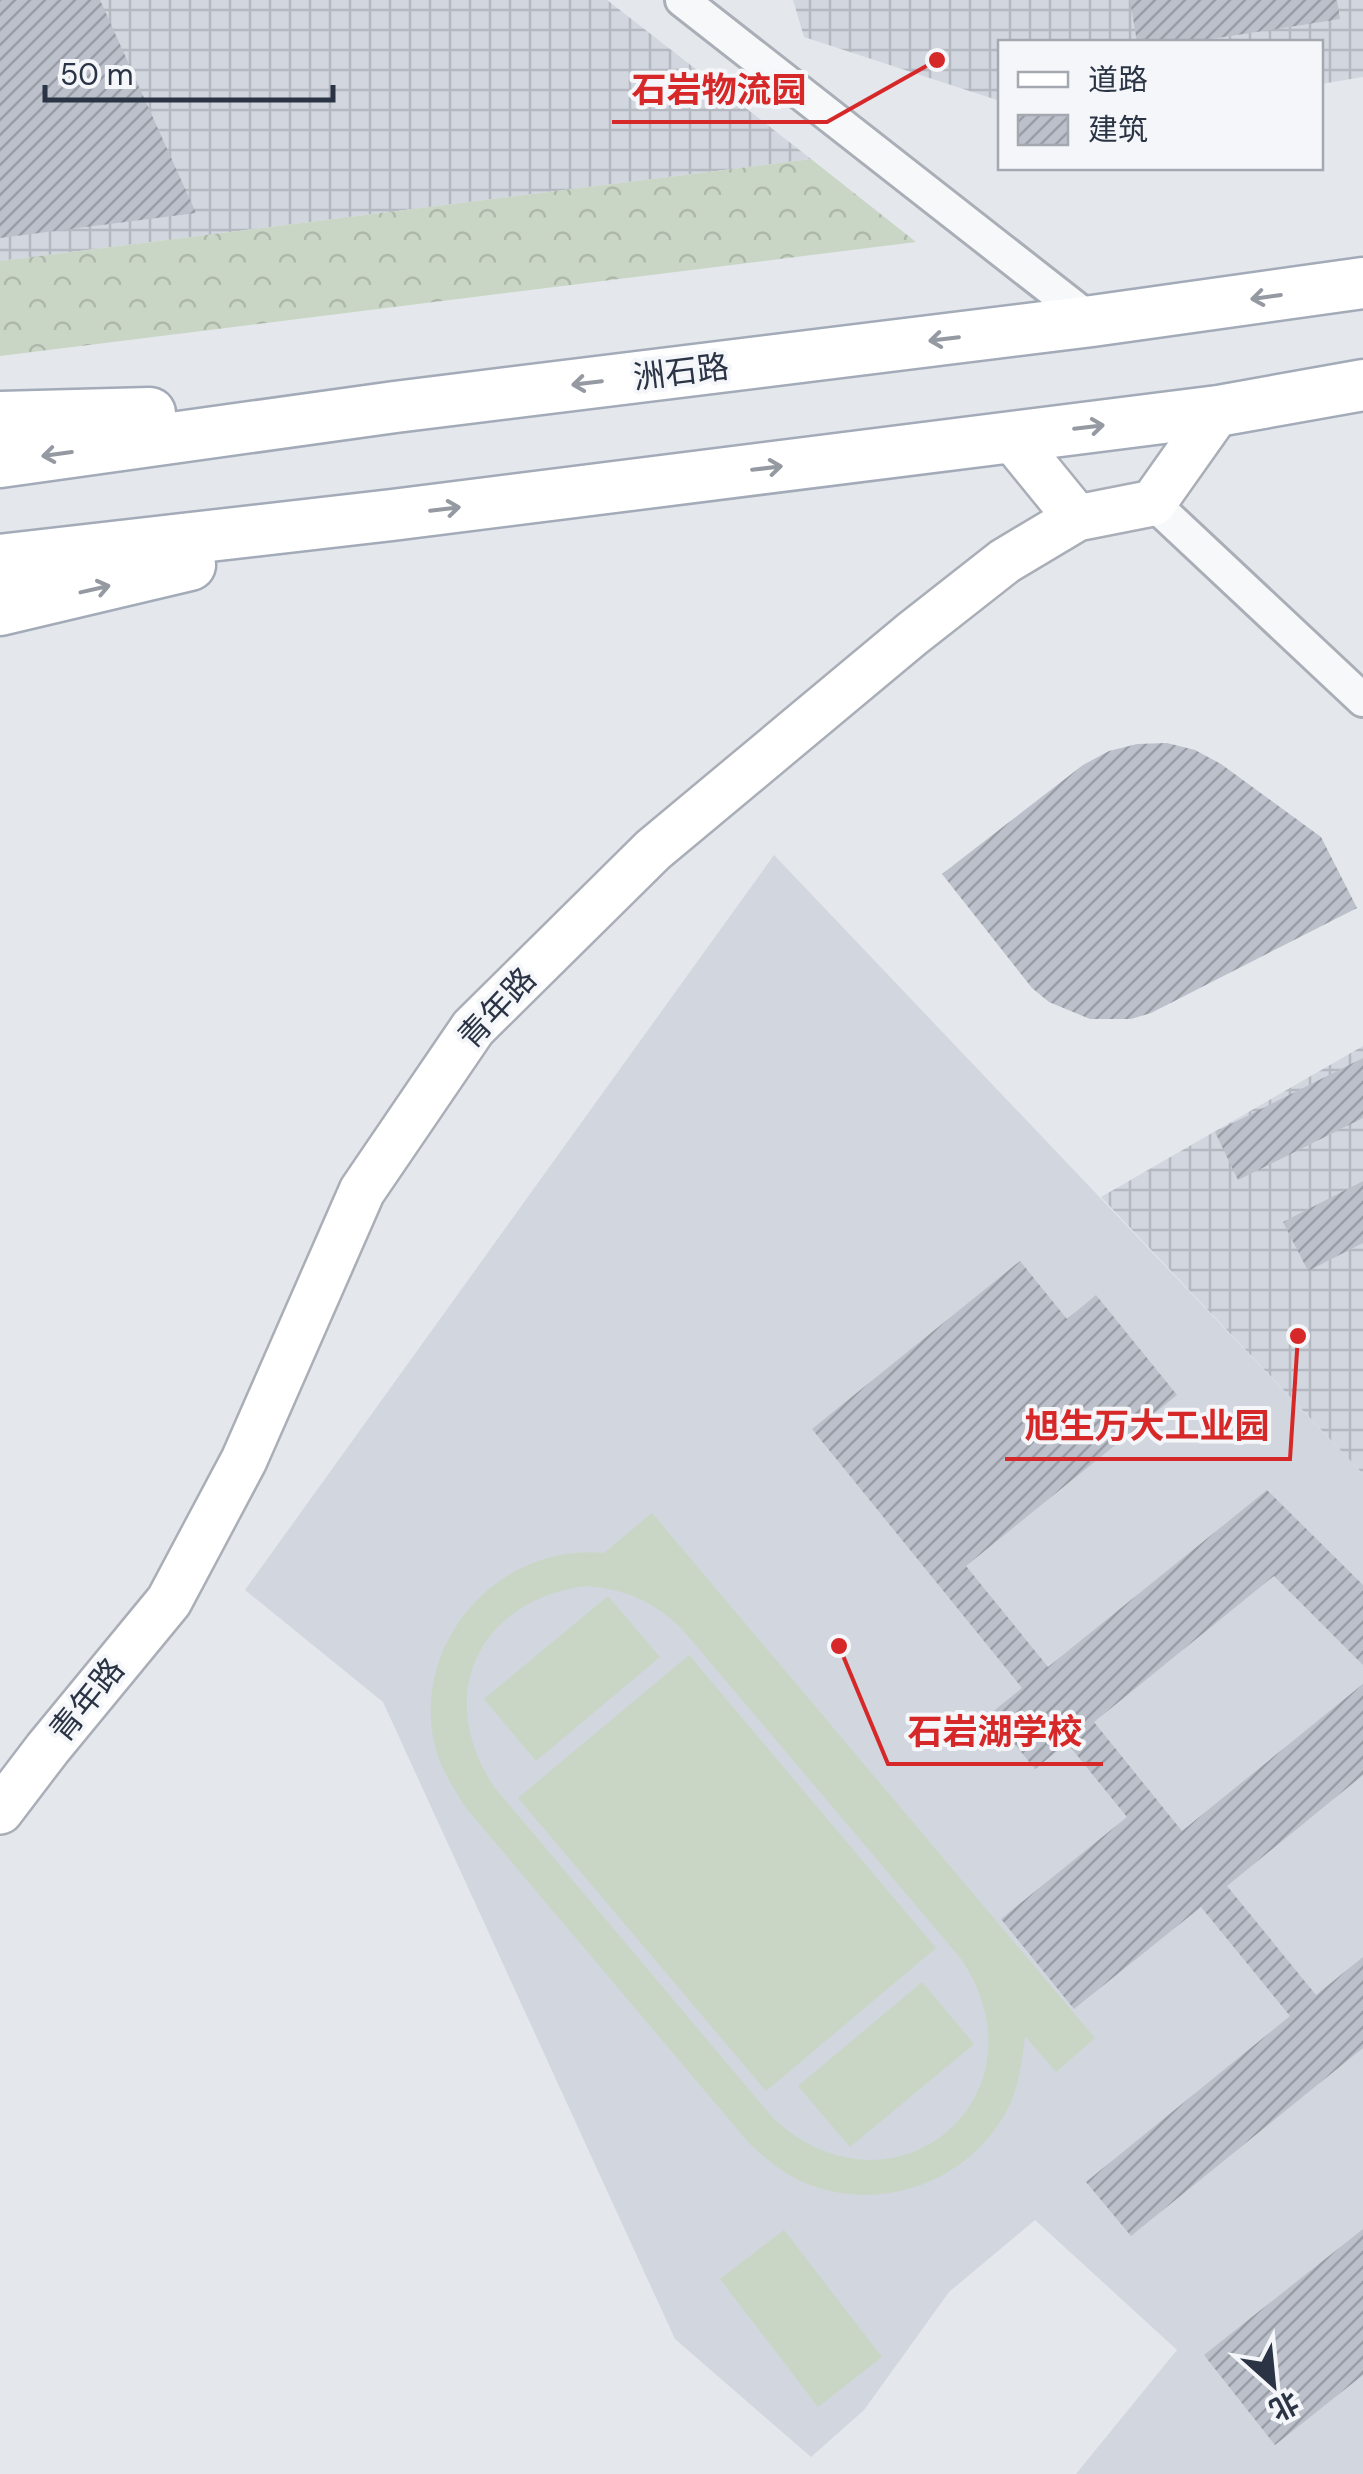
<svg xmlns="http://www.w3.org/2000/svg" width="1363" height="2474" font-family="'DM Sans','Noto Sans SC',sans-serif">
<defs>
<pattern id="industrial-grid" width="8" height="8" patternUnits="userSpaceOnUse" patternTransform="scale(2.5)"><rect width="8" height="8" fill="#d2d6de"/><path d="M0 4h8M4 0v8" fill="none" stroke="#b4b8c0"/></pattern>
<pattern id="forest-crowns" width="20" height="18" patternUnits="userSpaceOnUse" patternTransform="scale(2.5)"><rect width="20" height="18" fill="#c9d6c5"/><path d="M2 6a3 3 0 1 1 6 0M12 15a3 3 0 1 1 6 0" fill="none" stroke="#adb8ab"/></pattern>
<pattern id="building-hatch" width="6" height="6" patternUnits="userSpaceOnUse" patternTransform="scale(2.5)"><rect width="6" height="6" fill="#bbc0ca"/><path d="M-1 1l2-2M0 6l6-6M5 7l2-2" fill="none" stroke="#989da6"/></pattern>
</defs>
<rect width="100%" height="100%" fill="#e4e7ec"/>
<path fill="#d2d6de" d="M774,855l589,619v1000h-287l101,-124 -142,-130 -86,72 -85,118 -53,47 -136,-118 -292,-637 -138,-112z"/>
<path fill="url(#industrial-grid)" d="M0,0h607l204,159 -811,102z
M793,0h570v77l-42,7 -1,-42h-319l-1,59 -196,-64z
M1363,1046v428l-262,-277z"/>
<path fill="#c9d6c5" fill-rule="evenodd" d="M652,1513l443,525 -39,34 -31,-36c-3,23 -5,46 -15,68 -35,76 -129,112 -207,78 -21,-9 -38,-24 -55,-40l-282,-334c-12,-19 -25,-39 -31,-61 -25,-105 64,-204 169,-194zM585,1586c41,3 68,15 97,43l280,331c90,137 -69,270 -189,158l-279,-331c-60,-91 -17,-186 91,-201z
M608,1596l52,61 -124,104 -52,-62z
M689,1655l247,293 -170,143 -248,-293z
M922,1982l52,62 -124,103 -52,-61z
M784,2230l98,127 -64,50 -98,-128z"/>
<path fill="url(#forest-crowns)" d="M811,159l105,83 -916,114v-95z"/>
<path fill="url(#building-hatch)" d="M0,0h100l96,213 -196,25z
M1130,0h207l3,19 -148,23h-55z
M1167,743l28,7 26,14 100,73 36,71 -206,105 -20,6h-41l-41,-17 -17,-14 -90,-114 141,-109 26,-14 28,-7z
M1363,1058v60l-125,62 -23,-48z
M1363,1181v62l-55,28 -25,-49z
M1020,1261l47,58 29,-24 81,100 -211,171 82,101 219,-177 96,95v80l-89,-89 -180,146 88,109 181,-147v91l-136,111 89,109 47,-38v91l-232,188 -45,-54 204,-166 -89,-109 -127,102 -73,-90 126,-102 -60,-74 -32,26 -45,-55 32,-26 -210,-259z
M1363,2229v146l-88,70 -71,-90z"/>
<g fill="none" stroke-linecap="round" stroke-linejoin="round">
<defs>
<path id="street" d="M682,0l410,321
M1153,503l210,197"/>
<path id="secondary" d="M1011,437l66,81
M0,1811l48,-63 121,-147 75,-141 118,-269 111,-163 180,-178 259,-216 93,-73 72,-43 76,-15 65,-92"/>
<path id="primary" d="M0,417l150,-4
M0,462l395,-55 697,-86 271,-38
M0,560l392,-45 826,-104 145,-26
M0,610l190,-45"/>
</defs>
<use href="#street" stroke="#a9aeb7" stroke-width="38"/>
<use href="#secondary" stroke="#a9aeb7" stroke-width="50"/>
<use href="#primary" stroke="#a3abb8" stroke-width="55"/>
<use href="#street" stroke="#f7f8fa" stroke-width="32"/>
<use href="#secondary" stroke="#fff" stroke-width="45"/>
<use href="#primary" stroke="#fff" stroke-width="50"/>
</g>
<defs><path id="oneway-shaft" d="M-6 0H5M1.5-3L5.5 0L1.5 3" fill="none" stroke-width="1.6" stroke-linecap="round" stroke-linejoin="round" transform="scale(2.5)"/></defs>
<g stroke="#959aa2">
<use href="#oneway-shaft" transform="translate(1266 297) rotate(172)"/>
<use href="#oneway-shaft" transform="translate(944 339) rotate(173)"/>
<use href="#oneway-shaft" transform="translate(587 383) rotate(173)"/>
<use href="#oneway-shaft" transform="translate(1089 427) rotate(-7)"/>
<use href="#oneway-shaft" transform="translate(57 454) rotate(172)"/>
<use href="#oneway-shaft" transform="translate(767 468) rotate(-7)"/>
<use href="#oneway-shaft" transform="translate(445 509) rotate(-7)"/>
<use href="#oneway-shaft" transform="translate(95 589) rotate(-13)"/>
</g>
<g text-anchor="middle" stroke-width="8" stroke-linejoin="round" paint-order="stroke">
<g font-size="32" fill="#2b3445" stroke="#f4f6f9">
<text transform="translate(681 372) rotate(-7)" y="11">洲石路</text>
<text transform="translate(497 1008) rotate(-47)" y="11">青年路</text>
<text transform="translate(87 1700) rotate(-51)" y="11">青年路</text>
</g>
</g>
<path fill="none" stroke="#d62828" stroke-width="4" d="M937 60L827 122H612M1298 1336L1290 1459H1005M839 1646L888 1764H1103"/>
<g fill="#d62828" stroke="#f4f6f9" stroke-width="4">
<circle cx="937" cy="60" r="10"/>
<circle cx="1298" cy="1336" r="10"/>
<circle cx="839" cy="1646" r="10"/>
</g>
<g font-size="35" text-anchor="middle" font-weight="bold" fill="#d62828" stroke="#f4f6f9" stroke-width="8" stroke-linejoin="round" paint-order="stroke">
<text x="719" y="102">石岩物流园</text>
<text x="1147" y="1438">旭生万大工业园</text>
<text x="995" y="1744">石岩湖学校</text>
</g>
<rect x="998" y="40" width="325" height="130" fill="#f4f6f9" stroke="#a4a8b1" stroke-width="2.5"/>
<rect x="1018" y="72" width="50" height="15" fill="#ffffff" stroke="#a4a8b1" stroke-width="2.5"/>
<text x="1088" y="90" font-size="30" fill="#2b3445">道路</text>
<rect x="1018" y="115" width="50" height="30" fill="url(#building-hatch)" stroke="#a4a8b1" stroke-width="2.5"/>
<text x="1088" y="140" font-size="30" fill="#2b3445">建筑</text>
<g transform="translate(1273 2384) rotate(153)" stroke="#f4f6f9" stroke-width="8" paint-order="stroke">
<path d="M0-8L18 38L0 25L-18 38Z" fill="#2b3445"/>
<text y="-15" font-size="28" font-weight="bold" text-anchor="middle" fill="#2b3445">北</text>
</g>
<path d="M45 85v15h288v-15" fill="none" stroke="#2b3445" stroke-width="5"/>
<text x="60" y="85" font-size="30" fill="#2b3445" stroke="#f4f6f9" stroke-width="8" paint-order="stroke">50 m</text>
</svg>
